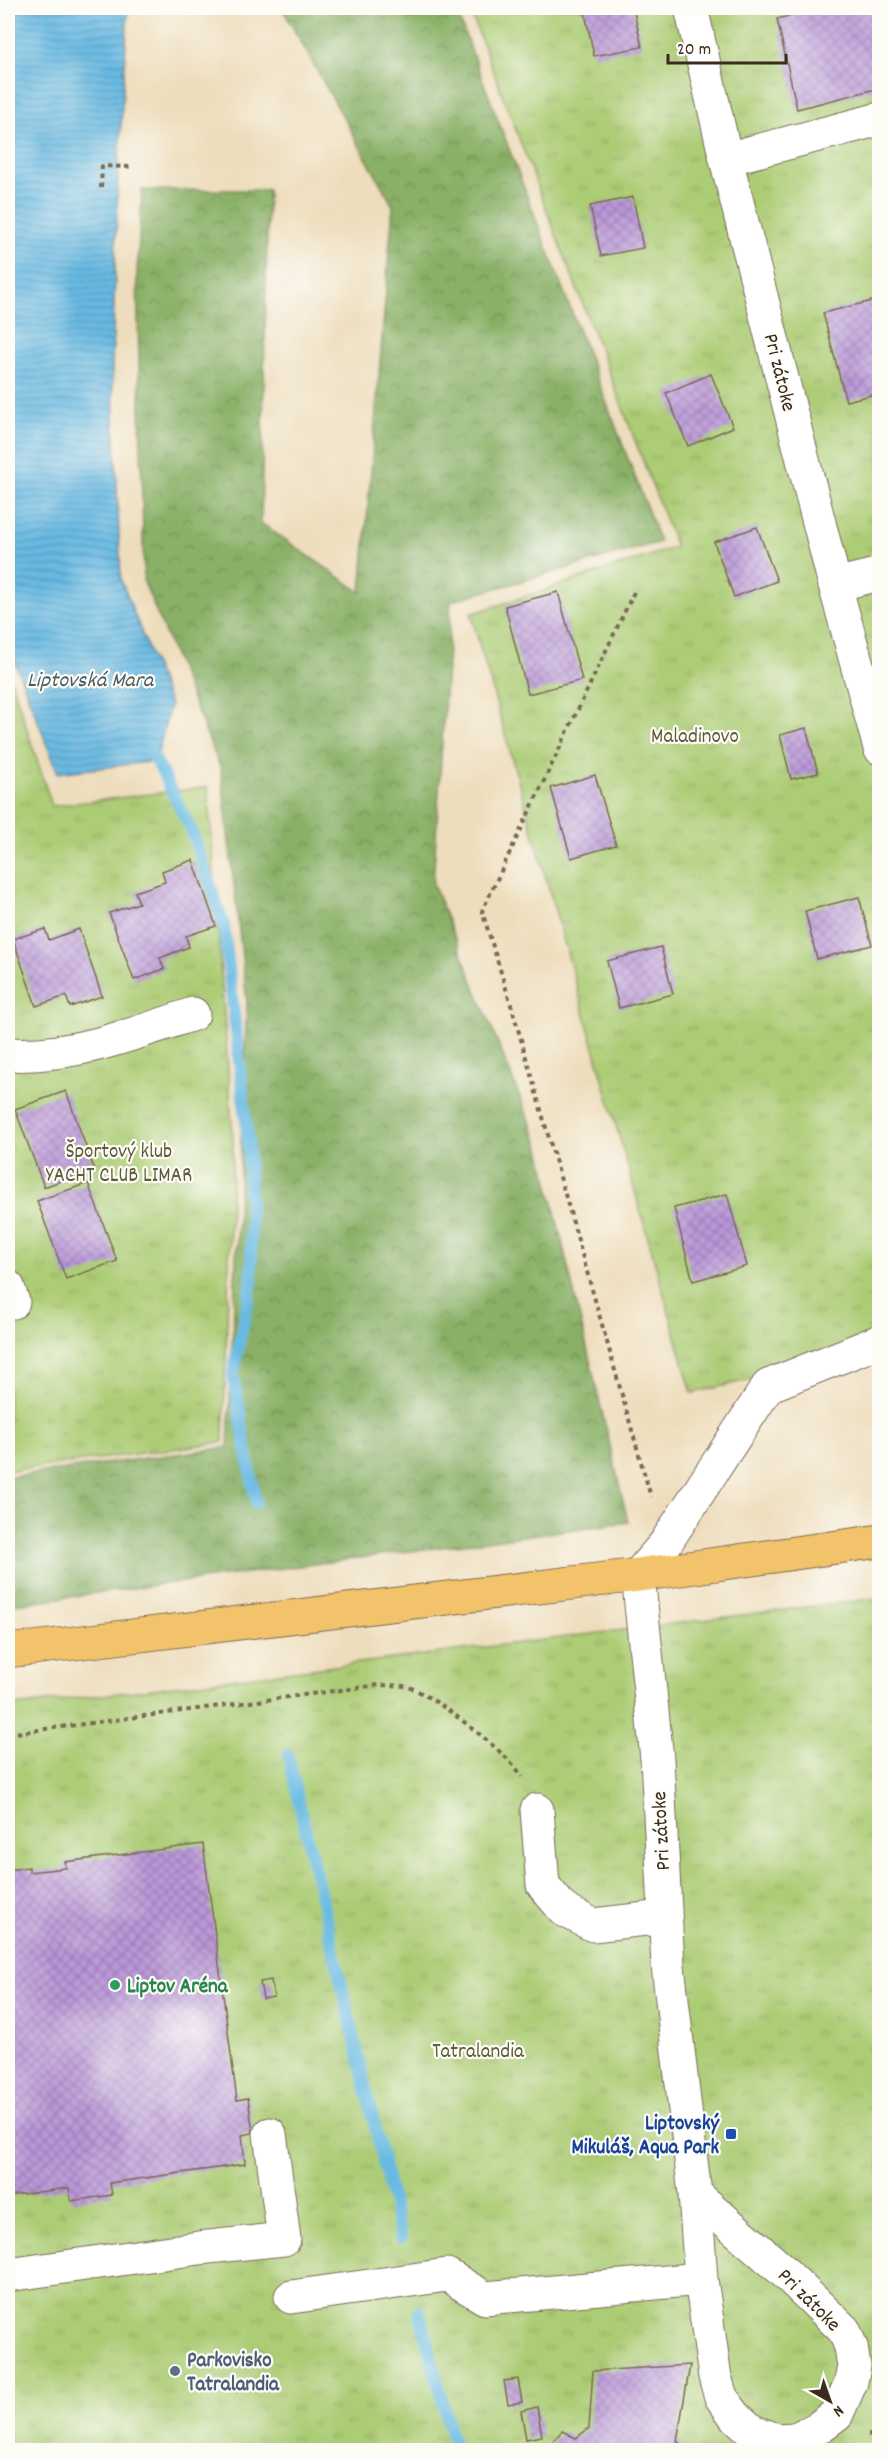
<svg xmlns="http://www.w3.org/2000/svg" width="887" height="2458" font-family="Dekko,sans-serif">
<defs>
<pattern id="grass-tufts" width="24" height="20" patternUnits="userSpaceOnUse" patternTransform="scale(1.5)"><rect width="24" height="20" fill="#accc74"/><path d="M3 7l-1-3M5 7V3M7 7l1-3M15 17l-1-3M17 17v-4M19 17l1-3" fill="none" stroke="#95af64"/></pattern>
<pattern id="forest-crowns" width="20" height="18" patternUnits="userSpaceOnUse" patternTransform="scale(1.5)"><rect width="20" height="18" fill="#89b066"/><path d="M2 6a3 3 0 1 1 6 0M12 15a3 3 0 1 1 6 0" fill="none" stroke="#718f53"/></pattern>
<pattern id="water-rules" width="6" height="5" patternUnits="userSpaceOnUse" patternTransform="scale(1.5)"><rect width="6" height="5" fill="#68bae3"/><path d="M0 2.5h6" fill="none" stroke="#5797b7"/></pattern>
<pattern id="building-cross-hatch" width="8" height="8" patternUnits="userSpaceOnUse" patternTransform="scale(1.5)"><rect width="8" height="8" fill="#ba98d9"/><path d="M0 0l8 8M0 8l8-8" fill="none" stroke="#987caf"/></pattern>
</defs>
<rect width="100%" height="100%" fill="#fdfcf7"/>
<filter id="ink" filterUnits="userSpaceOnUse"><feTurbulence type="fractalNoise" baseFrequency=".0167" numOctaves="2"/><feDisplacementMap in="SourceGraphic" scale="12" xChannelSelector="R" yChannelSelector="G"/><feConvolveMatrix kernelMatrix="1 2 1 2 8 2 1 2 1" color-interpolation-filters="sRGB"/></filter>
<filter id="wash" filterUnits="userSpaceOnUse"><feTurbulence type="fractalNoise" baseFrequency=".008" numOctaves="4" result="noise"/><feDisplacementMap in="SourceGraphic" scale="24" xChannelSelector="R" yChannelSelector="G"/><feGaussianBlur stdDeviation="1.35" result="paint"/><feColorMatrix in="noise" values="0 0 0 0 0 0 0 0 0 0 0 0 0 0 0 0 0 1.4 0 .05"/><feComposite in="paint" operator="in"/></filter>
<g filter="url(#wash)">
<rect width="100%" height="100%" fill="#eeddbc"/>
<path fill="url(#grass-tufts)" stroke="#747b49" stroke-width="1.5" d="M469,8h410v1342l-187,43 -221,-779 205,-67z
M8,671l44,135 156,-19 25,353 -10,302 -215,29z
M879,1598v852h-871v-743z"/>
<path fill="url(#forest-crowns)" stroke="#626d42" stroke-width="1.5" d="M282,8h173l205,534 -209,59 -18,283 106,260 89,378 -620,83v-128l220,-30 19,-445 -26,-233 -77,-187 -7,-310 5,-82h126l-7,333 100,69 32,-386z"/>
<path fill="url(#water-rules)" stroke="#527280" stroke-width="1.5" d="M8,8h120l-10,166 -6,194 9,212 49,125 -14,56 -98,12 -50,-129z"/>
<g fill="none" stroke-linecap="round" stroke-linejoin="round">
<path stroke="#68bae3" stroke-width="12" d="M150,749l41,80 33,96 24,214 4,142 -19,93 23,129
M288,1755l113,483
M419,2311l36,139"/>
</g>
<g id="blocks">
<path fill="url(#building-cross-hatch)" d="M584,8h49l9,39 -48,9z
M821,8h59v80l-83,21 -20,-90z
M633,197l10,51 -42,8 -11,-50z
M880,299v94l-34,8 -23,-88z
M711,374l22,53 -45,19 -22,-53z
M757,527l20,54 -43,16 -20,-55z
M558,592l24,88 -54,14 -23,-88z
M806,728l12,45 -27,6 -11,-44z
M595,775l21,70 -45,13 -20,-70z
M193,860l23,66 -30,10 3,11 -29,11 4,11 -30,11 -25,-67 30,-10 -4,-11 30,-10 -3,-11z
M859,897l13,48 -55,14 -12,-48z
M45,929l4,11 30,-11 23,67 -32,11 -4,-11 -30,10 -23,-67z
M661,947l12,47 -54,14 -12,-47z
M66,1091l28,78 -50,18 -29,-78z
M88,1183l29,78 -51,18 -29,-78z
M727,1194l20,72 -54,15 -19,-73z
M203,1844l34,256 11,-2 5,35 -11,2 3,29 -135,19 2,12 -41,6 -2,-13 -61,8v-326l21,-3v5l37,-4 -1,-6z
M271,1980l3,17 -11,2 -3,-17z
M690,2365l-13,76 11,9h-142l16,-19 14,7 13,-10 4,-57z
M518,2379l4,23 -14,2 -4,-23z
M537,2407l5,29 -16,3 -5,-28z"/>
</g>
</g>
<g filter="url(#ink)">
<use href="#blocks" fill-opacity="0" stroke="#7a6955" stroke-width="1.5"/>
<g fill="none" stroke-linecap="round" stroke-linejoin="round">
<defs>
<path id="minor" d="M691,8l35,151 109,426 45,163
M726,159l154,-40
M835,585l45,-11
M8,1054c63,4 126,-20 185,-40
M8,1287l5,15
M537,1810l6,75 21,25 29,15 71,-8
M695,2194l86,75 63,61 7,17 3,19 -3,16 -14,32 -22,16 -20,9 -18,1 -25,-9 -17,-15 -14,-19 -6,-20 -14,-98 -6,-85 -27,-228 -11,-207 -19,-184 27,-31 103,-158 112,-45
M8,2275l191,-27 85,-9 -14,-105
M291,2297l156,-22 38,23 216,-19"/>
<path id="major" d="M8,1651l630,-76 242,-34"/>
</defs>
<use href="#minor" stroke="#7a6955" stroke-width="35"/>
<use href="#major" stroke="#7a6955" stroke-width="35"/>
<path stroke="#7a6955" stroke-width="4" stroke-dasharray="4.5 4.5" stroke-linecap="butt" d="M101,188l1,-22 29,1
M634,592l-152,319 30,97 139,489
M8,1734l371,-49c10,1 22,-1 32,3 23,8 101,68 111,89
M868,2435l12,1"/>
<use href="#minor" stroke="#fff" stroke-width="33"/>
<use href="#major" stroke="#f2c36a" stroke-width="33"/>
</g>
</g>
<circle fill="#2e9e5b" stroke="#fdfcf7" stroke-width="2" cx="115" cy="1985" r="6"/>
<rect fill="#1a4fb4" stroke="#fdfcf7" stroke-width="2" x="725" y="2128" width="12" height="12" rx="3"/>
<circle fill="#5c6f8a" stroke="#fdfcf7" stroke-width="2" cx="175" cy="2371" r="6"/>
<g text-anchor="middle" stroke-width="4.5" stroke-linejoin="round" paint-order="stroke">
<g font-size="21" fill="#3b2a1e" stroke="#fdfcf7">
<text transform="translate(781 372) rotate(76)" y="7">Pri zátoke</text>
<text transform="translate(660 1831) rotate(-93)" y="7">Pri zátoke</text>
<text transform="translate(810 2299) rotate(45)" y="7">Pri zátoke</text>
</g>
<g font-size="21" fill="#5d5b38" stroke="#fdfcf7">
<text x="695" y="742">Maladinovo</text>
<text x="119" y="1157">Športový klub<tspan x="119" dy="24">YACHT CLUB LIMAR</tspan></text>
<text x="478" y="2057">Tatralandia</text>
</g>
<g font-size="21" font-weight="bold" fill="#27864d" stroke="#fdfcf7" text-anchor="start">
<text x="127" y="1992">Liptov Aréna</text>
</g>
<g font-size="21" font-weight="bold" fill="#164399" stroke="#fdfcf7" text-anchor="end">
<text x="719" y="2129">Liptovský<tspan x="719" dy="24">Mikuláš, Aqua Park</tspan></text>
</g>
<g font-size="21" font-weight="bold" fill="#4e5e75" stroke="#fdfcf7" text-anchor="start">
<text x="187" y="2366">Parkovisko<tspan x="187" dy="24">Tatralandia</tspan></text>
</g>
<g font-size="22" font-style="italic" fill="#4b5c63" stroke="#fdfcf7">
<text x="90" y="686">Liptovská Mara</text>
</g>
</g>
<rect width="887" height="2458" fill="none" stroke="#fdfcf7" stroke-width="30"/>
<g transform="translate(830 2401) rotate(140)" stroke="#fdfcf7" stroke-width="4.5" paint-order="stroke">
<path d="M0-4.5L10 22L0 15L-10 22Z" fill="#3b2a1e"/>
<text y="-9" font-size="16" font-weight="bold" text-anchor="middle" fill="#3b2a1e">N</text>
</g>
<path d="M668 54v9h118v-9" fill="none" stroke="#3b2a1e" stroke-width="3"/>
<text x="677" y="54" font-size="18" fill="#3b2a1e" stroke="#fdfcf7" stroke-width="4.5" paint-order="stroke">20 m</text>
</svg>
